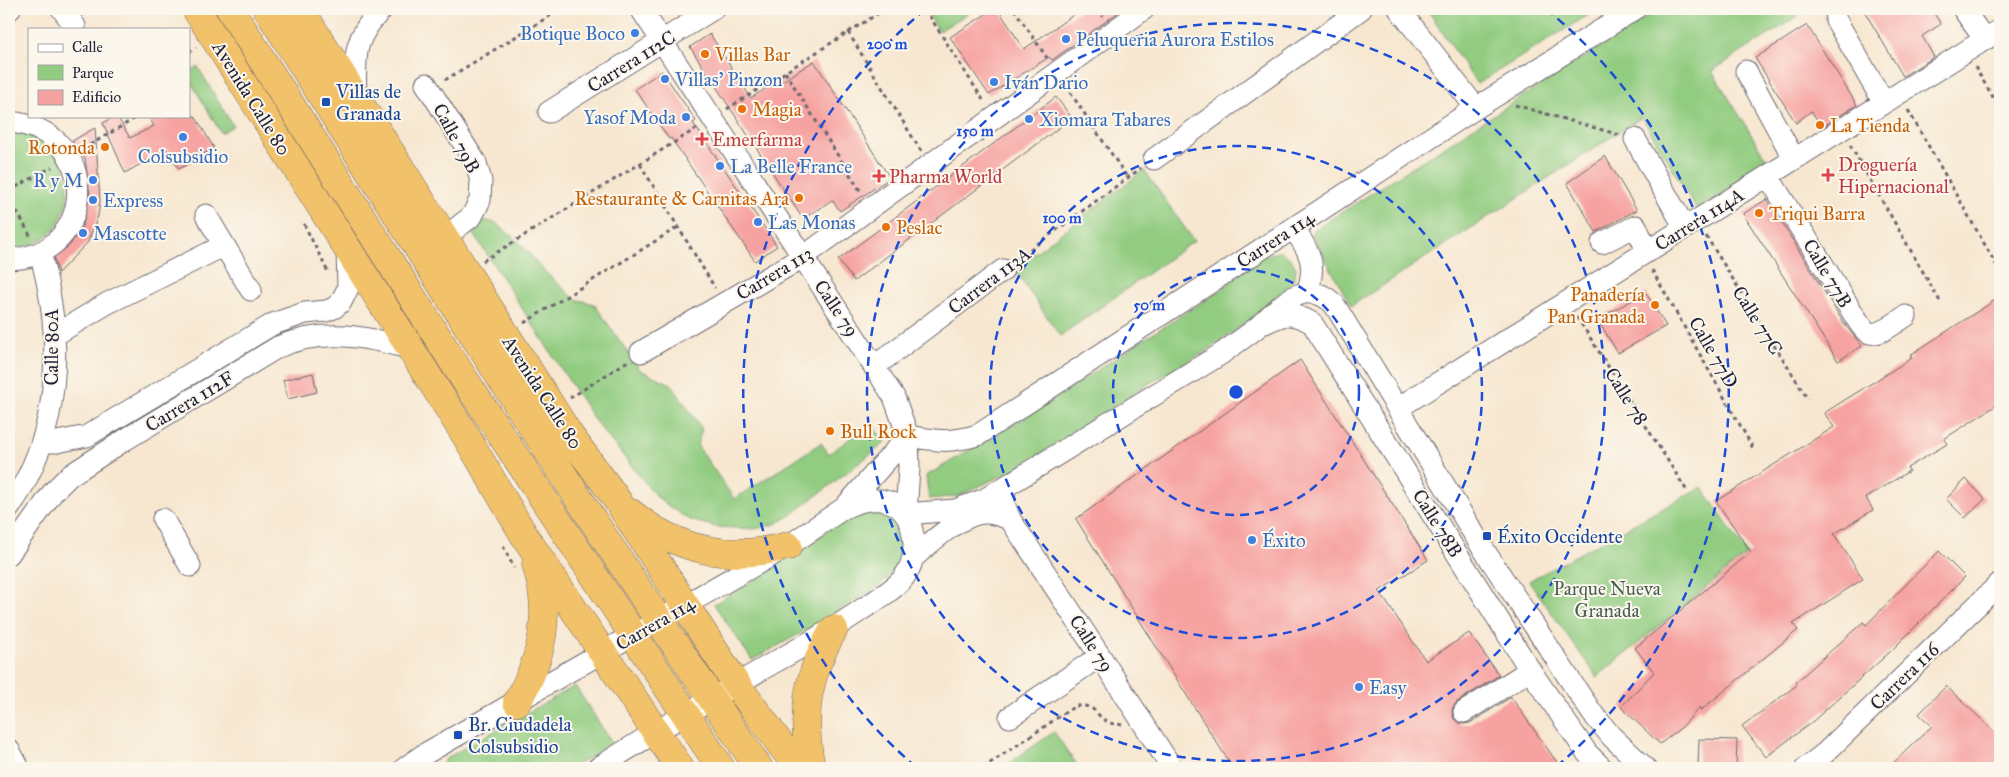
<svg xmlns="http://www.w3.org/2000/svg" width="2009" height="777" font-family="'IM FELL Great Primer',serif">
<rect width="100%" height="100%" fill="#fbf7ec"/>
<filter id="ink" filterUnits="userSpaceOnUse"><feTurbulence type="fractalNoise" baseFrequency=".02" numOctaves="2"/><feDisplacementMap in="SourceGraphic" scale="10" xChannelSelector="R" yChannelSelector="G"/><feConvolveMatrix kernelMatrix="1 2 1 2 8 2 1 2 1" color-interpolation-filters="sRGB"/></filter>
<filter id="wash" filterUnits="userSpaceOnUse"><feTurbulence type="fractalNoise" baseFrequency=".0096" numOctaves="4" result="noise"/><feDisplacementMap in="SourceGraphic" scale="20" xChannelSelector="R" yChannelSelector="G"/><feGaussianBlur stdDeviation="1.12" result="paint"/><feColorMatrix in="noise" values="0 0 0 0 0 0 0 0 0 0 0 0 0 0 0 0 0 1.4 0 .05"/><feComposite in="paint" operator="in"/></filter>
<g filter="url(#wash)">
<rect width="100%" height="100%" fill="#f7e7d0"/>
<path fill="#91cc80" stroke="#5a775e" d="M925,9h50l-36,22z
M1427,9h171l-121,75z
M1659,9h150l-97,62 58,94 -73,45 -55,-93 -291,189 -40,-74z
M198,67l35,59 -12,7 -32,-54v-7z
M9,132c8,1 19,2 27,5 38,17 42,71 12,98 -11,10 -25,12 -39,14z
M1144,170l50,71 -134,95 -46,-67z
M483,220l13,3 24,20 25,29 30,27 19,5 46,66 31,14 31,45 -5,16 37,54 87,-56 8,11 42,-31 14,20 -95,73 -15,8 -20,5 -39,-2 -26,-7 -19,-12 -15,-12 -61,-75 -125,-193z
M1280,251l11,8 5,9 -2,11 -10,11 -37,32 -44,31 -50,28 -134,87 -61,28 -29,3 -3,-23 118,-70 94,-63 80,-51 44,-35z
M1702,487l45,67 -150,123 -68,-96z
M859,513c20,0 32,-1 43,17 7,12 0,34 -9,43 -12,13 -29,22 -44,31 -31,20 -64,38 -97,56l-38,-56 52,-31 76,-52z
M575,686l38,58 -41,24h-132l6,-9 11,-7z
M1054,732l25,36h-77z"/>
<g id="blocks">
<path fill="#f6a2a0" d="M994,9h4l26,40 58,-40h41l-71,51 -3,-3 -60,38 -39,-58z
M1863,9h68l10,15 -19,12 12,21 -31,19z
M1807,25l50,80 -35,22 -11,-16 -15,12 -41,-65z
M710,34l41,64 29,-18 1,2 33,-21 76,117 -50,33 -8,-11 -29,19 -113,-172z
M662,71l34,50 -3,2 84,123 -22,15 -84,-123 -2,1 -34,-50z
M1056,97l16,21 -218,163 -16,-21z
M115,116h2l13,22 24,-12 -6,-10h47l19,32 -35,21 -12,-20 -42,24 -22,-50z
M95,128l5,73 -2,15 -10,26 -30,31 -4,-16 16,-12 13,-21 7,-29 -5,-37 -13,-17z
M1605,156l32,54 -41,22 -29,-49z
M1767,199l78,126 17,21 -24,15 -95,-147z
M1646,293l20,33 -48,27 -21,-34z
M2000,297v106l-56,36 3,5 -40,24 2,3 -43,27 7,12 -39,24 29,45 -70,45 5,6 -98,81v-4l-18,20 -22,17 -39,-37 33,-35 -19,-24 116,-96 -35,-51 118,-74 -10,-14 88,-55 -2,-3z
M1300,360l128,200 -49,31 47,70 43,-28 30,42 -42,27 -4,5 -1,5 2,7 5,4 5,1 6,-1 41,-26 50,71h-328l-37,-58 -120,-191z
M313,373l4,19 -29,7 -5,-19z
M1966,479l19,20 -20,19 -19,-19z
M1939,551l26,26 -74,74 -79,71 -46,35 -24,-31 55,-41 -2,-2 68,-61 3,3z
M1946,686l54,51v31h-112l44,-42 -13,-12z
M1699,739l38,1 -1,28h-38z"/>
</g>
</g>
<g filter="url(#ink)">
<use href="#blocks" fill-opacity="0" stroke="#6d676f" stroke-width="1"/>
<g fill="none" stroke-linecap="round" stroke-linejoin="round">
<defs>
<path id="minor" d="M62,9l13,17
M641,9l253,388 14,39 1,32 -3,46
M1399,9l77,99
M1963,9l22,31
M9,10l1,-1
M1836,20l48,83
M1746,71l48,88
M426,84l50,79 5,18 -1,19 -8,16 -28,22
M356,97c-1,-40 -4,-58 26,-88
M549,112l164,-103
M9,122c95,8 88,136 0,137
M1635,139l50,89
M1154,159l207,-150
M1768,176l88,142c3,4 6,10 10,13 10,9 31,-10 40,-15
M206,215l45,75
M1293,228c17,23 24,36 14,65
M1602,243l34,-17 11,25
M1265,323c21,-10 27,-11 47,0l218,347 57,83 15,15
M55,335l51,-31 117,-58
M641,352l162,-95 341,-248
M875,366l128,-96
M1398,408l602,-378
M908,436c29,5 42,7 70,-1l498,-327 159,-99
M42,442h15l30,-6 186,-112 32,-11 21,-2 8,-3 7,-6 7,-14 -1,-40
M1005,487l-1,17 6,15 90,137 72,112
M845,507l63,-71
M9,508c53,-75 55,-170 31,-255
M906,514l49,-4 30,-11 236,-145c12,-9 26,-18 38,-28 22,-20 45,-50 75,-22l148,243 110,166 20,24 33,31
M163,519l27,47
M9,554l44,-62 16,-16 54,-35 155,-94c45,-19 88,-11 133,2
M913,558c17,-15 50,-46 74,-45 8,0 15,4 23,6
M1464,712l66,-42
M1010,717l90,-61
M9,750l10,18
M405,768l18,-13 365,-209 56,-38c31,-15 63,-11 69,27 3,17 -1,33 -12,46 -11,11 -24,19 -37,27 -29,20 -60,38 -91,55 -59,34 -118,68 -175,105
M1806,768l19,-15 175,-170"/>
<path id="highway" d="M196,9l273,432 55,94 156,233
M230,9l229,362 262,397
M267,9c161,255 321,511 492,759
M300,9l270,427 43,58 123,190 62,84
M631,513c48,39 98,48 157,33
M517,702c26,-45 35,-88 19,-138
M811,768c-10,-53 -5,-92 23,-139"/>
</defs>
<use href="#minor" stroke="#6d676f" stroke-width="23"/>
<use href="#highway" stroke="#6d676f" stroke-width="29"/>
<path stroke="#6d676f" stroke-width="3" stroke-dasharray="4 4" stroke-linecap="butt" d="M925,9l60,94
M1014,9l33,49
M1098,9l5,8
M848,32l73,119
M189,52l7,-5
M1975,67l25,42
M785,72l76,120
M445,80l116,-71
M1066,86l61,91
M1515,105l105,30
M727,109l158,-100
M1908,110l89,156
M1850,145l91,158
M83,149l56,-33
M640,164l75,124
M9,191l43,-24
M9,197l22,40
M304,224l24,48
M1706,236l102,163
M1017,259l124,-91
M483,261l216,-134
M1652,270l101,178
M1577,317l110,174
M524,323l154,-96
M570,398l58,-37
M503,546l11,22
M983,768l92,-62c24,-2 19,11 35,17 4,1 8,1 12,2"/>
<use href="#minor" stroke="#fff" stroke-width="21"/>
<use href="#highway" stroke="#f2c26a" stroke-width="28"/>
</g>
</g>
<g fill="none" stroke="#1d4ed8" stroke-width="2.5" stroke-dasharray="9 6">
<circle cx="1236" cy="392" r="123"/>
<circle cx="1236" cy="392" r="246"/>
<circle cx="1236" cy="392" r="369"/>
<path d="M916 767A493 493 0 0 1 926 9M1546 9A493 493 0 0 1 1556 767"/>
</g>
<g fill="#3f7fe0" stroke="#fbf7ec" stroke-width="2">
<circle cx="635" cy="33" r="5"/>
<circle cx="1066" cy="39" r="5"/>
<circle cx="665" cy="79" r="5"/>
<circle cx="994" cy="82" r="5"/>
<circle cx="686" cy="117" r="5"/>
<circle cx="1029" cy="119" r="5"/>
<circle cx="183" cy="137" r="5"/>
<circle cx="720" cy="166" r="5"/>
<circle cx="93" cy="180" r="5"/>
<circle cx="93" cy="200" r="5"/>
<circle cx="758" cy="222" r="5"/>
<circle cx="83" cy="233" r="5"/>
<circle cx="1252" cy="540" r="5"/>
<circle cx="1359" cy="687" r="5"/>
</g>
<g fill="#e8710a" stroke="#fbf7ec" stroke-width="2">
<circle cx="705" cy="54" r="5"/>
<circle cx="742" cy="109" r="5"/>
<circle cx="1820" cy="125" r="5"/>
<circle cx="105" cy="147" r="5"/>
<circle cx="799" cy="198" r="5"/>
<circle cx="1759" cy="213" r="5"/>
<circle cx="886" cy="227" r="5"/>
<circle cx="1655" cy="305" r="5"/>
<circle cx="830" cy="431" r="5"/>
</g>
<g fill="#1a4fb4" stroke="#fbf7ec" stroke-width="2">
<rect x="321" y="97" width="10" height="10" rx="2.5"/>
<rect x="1482" y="531" width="10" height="10" rx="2.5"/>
<rect x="453" y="730" width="10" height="10" rx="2.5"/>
</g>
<g fill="#e0444e" stroke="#fbf7ec" stroke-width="2">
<path d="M699.5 131.5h5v5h5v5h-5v5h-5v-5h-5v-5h5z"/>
<path d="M1825.5 167.5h5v5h5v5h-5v5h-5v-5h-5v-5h5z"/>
<path d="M876.5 168.5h5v5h5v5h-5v5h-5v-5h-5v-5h5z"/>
</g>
<g text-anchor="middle" stroke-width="4" stroke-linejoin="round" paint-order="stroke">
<g font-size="19" fill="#366cbe" stroke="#fbf7ec" text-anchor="start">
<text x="625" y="40" text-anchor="end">Botique Boco</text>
<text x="1076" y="46">Peluqueria Aurora Estilos</text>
<text x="675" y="86">Villas' Pinzon</text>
<text x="1004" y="89">Iván Dario</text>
<text x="676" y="124" text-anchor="end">Yasof Moda</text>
<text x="1039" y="126">Xiomara Tabares</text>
<text x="183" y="163" text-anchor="middle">Colsubsidio</text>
<text x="730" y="173">La Belle France</text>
<text x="83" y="187" text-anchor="end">R y M</text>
<text x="103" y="207">Express</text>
<text x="768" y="229">Las Monas</text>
<text x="93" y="240">Mascotte</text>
<text x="1262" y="547">Éxito</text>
<text x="1369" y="694">Easy</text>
</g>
<g font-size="19" fill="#c56008" stroke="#fbf7ec" text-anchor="start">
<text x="715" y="61">Villas Bar</text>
<text x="752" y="116">Magia</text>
<text x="1830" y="132">La Tienda</text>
<text x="95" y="154" text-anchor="end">Rotonda</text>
<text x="789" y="205" text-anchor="end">Restaurante &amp; Carnitas Ara</text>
<text x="1769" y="220">Triqui Barra</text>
<text x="896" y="234">Peslac</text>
<text x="1645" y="301" text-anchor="end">Panadería<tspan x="1645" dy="22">Pan Granada</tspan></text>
<text x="840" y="438">Bull Rock</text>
</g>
<g font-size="19" fill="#22223b" stroke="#fbf7ec">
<text transform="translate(631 61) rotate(-32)" y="7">Carrera 112C</text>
<text transform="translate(252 98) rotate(58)" y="7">Avenida Calle 80</text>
<text transform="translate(457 138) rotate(61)" y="7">Calle 79B</text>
<text transform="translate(1699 219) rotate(-32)" y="7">Carrera 114A</text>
<text transform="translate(1275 239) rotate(-33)" y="7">Carrera 114</text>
<text transform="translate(774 273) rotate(-31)" y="7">Carrera 113</text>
<text transform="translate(1828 273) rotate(59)" y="7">Calle 77B</text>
<text transform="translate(989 280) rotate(-37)" y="7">Carrera 113A</text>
<text transform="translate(837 308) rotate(56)" y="7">Calle 79</text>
<text transform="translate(1758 320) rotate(58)" y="7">Calle 77C</text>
<text transform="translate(51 347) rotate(-90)" y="7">Calle 80A</text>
<text transform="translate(1714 352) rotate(60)" y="7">Calle 77D</text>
<text transform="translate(543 392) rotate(57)" y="7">Avenida Calle 80</text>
<text transform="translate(1627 396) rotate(58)" y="7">Calle 78</text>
<text transform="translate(189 401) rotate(-31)" y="7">Carrera 112F</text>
<text transform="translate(1438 523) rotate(58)" y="7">Calle 78B</text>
<text transform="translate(655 623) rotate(-30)" y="7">Carrera 114</text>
<text transform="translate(1092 643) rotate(57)" y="7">Calle 79</text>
<text transform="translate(1904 676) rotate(-44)" y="7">Carrera 116</text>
</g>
<g font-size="19" fill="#164399" stroke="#fbf7ec" text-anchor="start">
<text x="336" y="98">Villas de<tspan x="336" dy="22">Granada</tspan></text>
<text x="1497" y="543">Éxito Occidente</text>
<text x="468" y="731">Br. Ciudadela<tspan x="468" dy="22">Colsubsidio</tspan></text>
</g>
<g font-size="19" fill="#be3a42" stroke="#fbf7ec" text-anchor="start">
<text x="712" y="146">Emerfarma</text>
<text x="1838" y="171">Droguería<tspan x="1838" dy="22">Hipernacional</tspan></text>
<text x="889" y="183">Pharma World</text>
</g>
<g font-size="19" fill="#495e53" stroke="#fbf7ec">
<text x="1607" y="595">Parque Nueva<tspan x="1607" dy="22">Granada</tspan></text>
</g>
</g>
<circle cx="1236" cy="392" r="8" fill="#1d4ed8" stroke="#fbf7ec" stroke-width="2.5"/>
<g font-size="15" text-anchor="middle" font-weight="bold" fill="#1d4ed8" stroke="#fbf7ec" stroke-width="4" stroke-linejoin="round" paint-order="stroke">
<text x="887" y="49">200 m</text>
<text x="975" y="136">150 m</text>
<text x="1062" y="223">100 m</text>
<text x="1149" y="310">50 m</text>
</g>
<rect width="2009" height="777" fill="none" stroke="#fbf7ec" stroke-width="30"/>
<rect x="28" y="28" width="162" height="90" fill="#fbf7ec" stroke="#a4a2a5"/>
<rect x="38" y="44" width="25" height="8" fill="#ffffff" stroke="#a4a2a5"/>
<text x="72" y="52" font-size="15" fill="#22223b">Calle</text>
<rect x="38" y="65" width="25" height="15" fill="#91cc80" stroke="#a4a2a5"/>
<text x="72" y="78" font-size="15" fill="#22223b">Parque</text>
<rect x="38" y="90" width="25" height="15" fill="#f6a2a0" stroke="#a4a2a5"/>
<text x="72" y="102" font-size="15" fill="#22223b">Edificio</text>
</svg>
